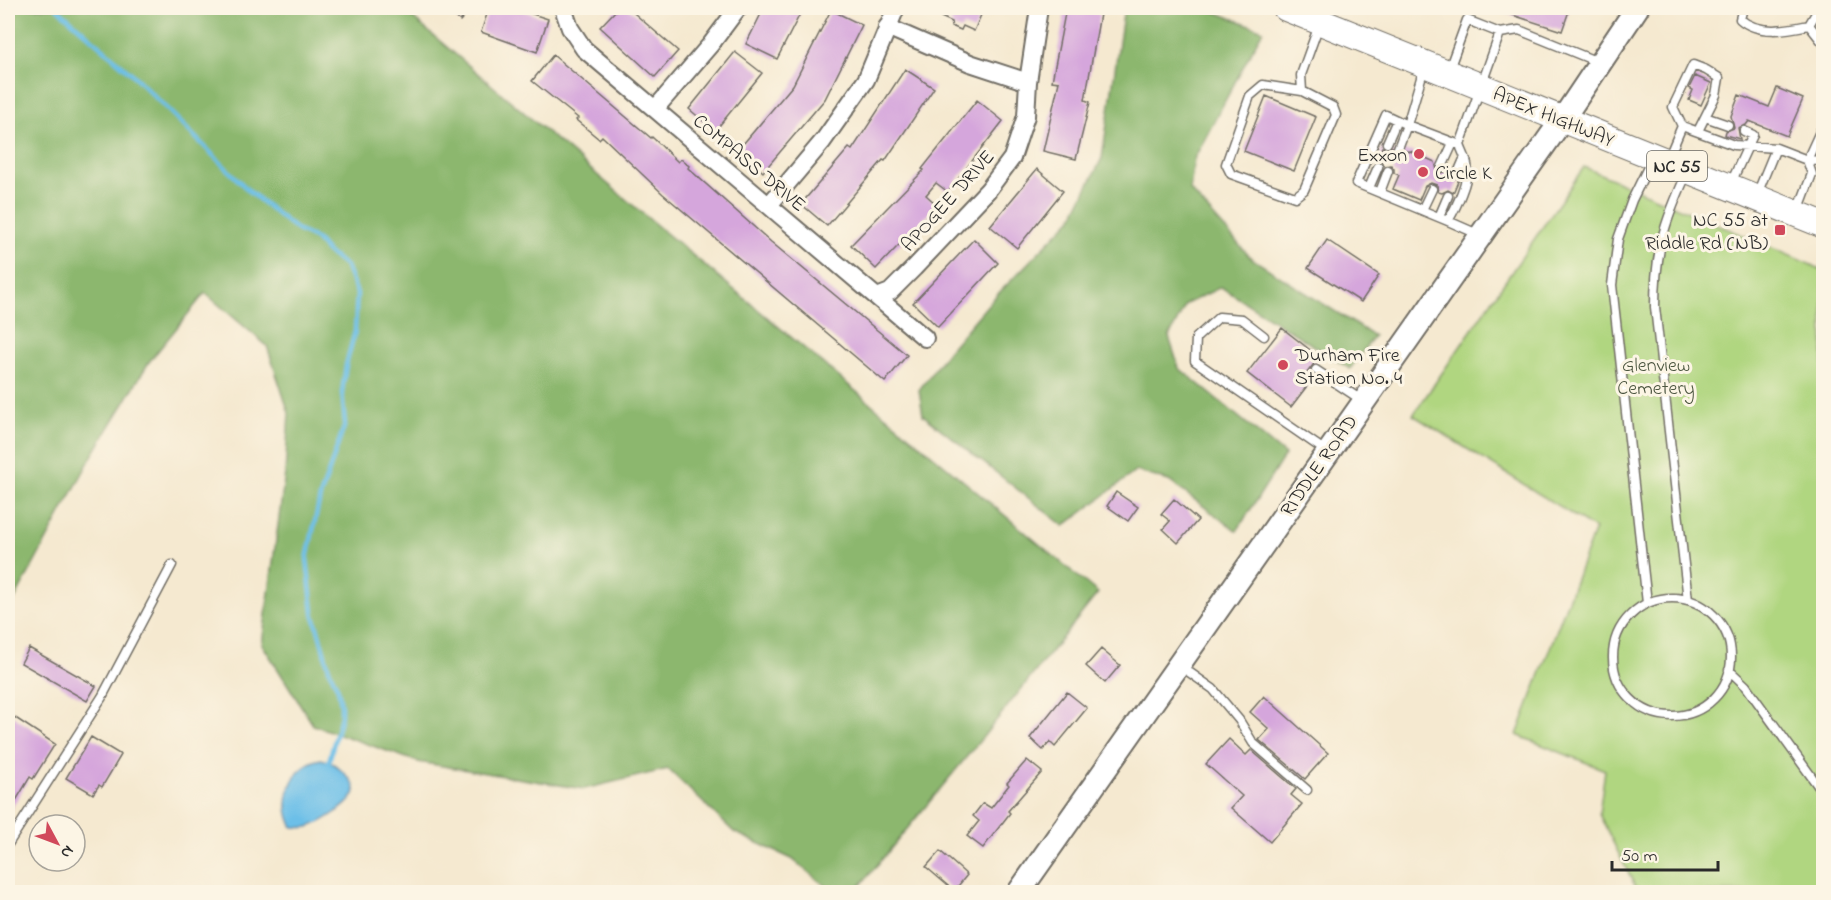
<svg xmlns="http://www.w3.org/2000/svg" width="1831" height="900" font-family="'Indie Flower',sans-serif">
<rect width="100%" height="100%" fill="#fcf5e5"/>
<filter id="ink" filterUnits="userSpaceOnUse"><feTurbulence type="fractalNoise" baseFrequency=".0167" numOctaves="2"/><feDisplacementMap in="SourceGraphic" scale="12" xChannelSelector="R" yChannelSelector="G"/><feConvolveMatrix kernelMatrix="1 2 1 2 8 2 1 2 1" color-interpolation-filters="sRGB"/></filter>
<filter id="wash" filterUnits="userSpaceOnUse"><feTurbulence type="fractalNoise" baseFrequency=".008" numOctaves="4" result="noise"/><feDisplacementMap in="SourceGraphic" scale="24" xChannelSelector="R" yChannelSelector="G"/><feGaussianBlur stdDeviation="1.35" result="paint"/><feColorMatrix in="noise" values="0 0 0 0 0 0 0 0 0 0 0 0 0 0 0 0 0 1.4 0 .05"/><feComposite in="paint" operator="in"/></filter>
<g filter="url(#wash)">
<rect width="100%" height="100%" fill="#f5e9d0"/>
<path fill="#b0d680" stroke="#6e8056" stroke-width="1.5" d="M1584,167l239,103v622h-185l-39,-78 6,-44 -88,-35 78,-206 -182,-114z"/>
<path fill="#8cb76e" stroke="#5c714c" stroke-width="1.5" d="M8,8h393l247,210 450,375 -115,144 -128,155h-22l-41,-33 -58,-27 -66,-63 -84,20 -166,-27 -105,-37 -51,-81 23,-171 4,-60 -22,-67 -62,-53 -56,69 -56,92 -85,158z
M1124,8h81l58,22 -69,129 -4,31 61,68 123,78 -24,33 -129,-82 -35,17 -17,33 10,31 106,87 -48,76 -68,-50 -33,-10 -72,55 -141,-111 -4,-25 30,-40 42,-49 81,-83 30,-60z"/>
<path fill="#6cbfe8" stroke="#4c758a" stroke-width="1.5" d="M321,759c11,2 16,7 24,15 4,4 10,9 10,16 0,13 -35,34 -47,37 -5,1 -10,0 -15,0 -15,-25 -1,-63 28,-68z"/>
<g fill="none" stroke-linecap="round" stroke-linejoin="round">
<path stroke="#6cbfe8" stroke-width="4.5" d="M57,8l75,66 118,118 47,38 19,9 11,13 19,14 11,27 -2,38 -9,34 -4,27 3,32 -25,73 -13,62 6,53 16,57 9,20 3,16v11l-13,49"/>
</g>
<g id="blocks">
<path fill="#d5a6dc" d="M445,8h27l-12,13z
M489,8h25l34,11 -11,33 -56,-20z
M618,8h10l50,43 -23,26 -55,-50z
M764,8h39l-26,51 -31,-15z
M945,8h39l-10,23 -11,-5 -2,4 -10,-4 1,-4 -11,-5z
M1066,8l34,6 -15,86 5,2 -14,57 -33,-8 16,-69 -7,-1z
M1498,8h72l-8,23 -65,-21z
M831,10l31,15 -37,74 -62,73 -25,-22 55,-65z
M735,52l27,21 -47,58 -26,-22z
M553,55l98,83 1,-1 26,25 3,-3 8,7 -1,2 83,74 136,113 -22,27 -222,-188 -61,-58 -3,3 -23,-19 2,-2 -46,-37z
M905,69l29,19 -49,73 -2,-1 -56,66 -26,-22 48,-56 3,2z
M1695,76l16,7 -10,22 -12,-5 4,-10 -4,-2z
M1777,88l26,11 -16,37 -38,-15 -3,4 -8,3 2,11 -15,-4 1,-4 8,-3 -3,-12 8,-21 30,12z
M1266,96l50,21 -22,54 -50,-20z
M977,100l26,21 -55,71 -12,-9 -10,12 11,10 -61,64 -25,-24 73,-75 -2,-1z
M1382,147l5,2 5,-2 1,4 3,3 5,-1 3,-3 5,2 1,-1 25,11 2,8 3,3 5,-1 3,-3 4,2 1,6 6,2 -6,14 -5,-3 -6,3 -4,-1 -1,-7 -6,-2 -6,3 -6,14 -26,-11 6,-14 -5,-2v-4l-3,-4 -7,1 -3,-5h-5z
M1037,169l26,22 -46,57 -27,-22z
M974,239l24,24 -60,64 -25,-24z
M1327,240l52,35 -18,27 -53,-34z
M1282,328l37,29 -15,20 6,5 -19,25 -44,-34z
M1116,492l22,15 -10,14 -21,-15z
M1174,499l24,21 -20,23 -15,-14 7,-8 -9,-7z
M29,648l67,38 -9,15 -66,-38z
M1101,649l19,16 -15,18 -19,-17z
M1067,692l20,16 -32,39 -5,-5 -7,8 -13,-12z
M1264,696l64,57 -23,26 -46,-39 10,-11 -19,-17z
M8,713l47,31 -22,35 -3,-2 -22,37z
M91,737l30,18 -19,32 -3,-2 -6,9 -27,-16z
M1229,739l17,16 5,-5 45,39 -5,6 11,9 -32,38 -39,-34 11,-12 -36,-32z
M1027,760l15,12 -34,39 2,2 -27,35 -16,-12 12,-15 -6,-5 10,-13 8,5 18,-23 -2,-2z
M940,851l27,24 -13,16 -28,-24z"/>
</g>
</g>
<g filter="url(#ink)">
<use href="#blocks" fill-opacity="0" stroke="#726e65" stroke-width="1.5"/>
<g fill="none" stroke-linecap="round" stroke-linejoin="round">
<defs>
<path id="lane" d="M1743,8l-3,11c18,16 46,11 69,6l10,-17
M1809,25l15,19
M1500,33l19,-3 79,32
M1424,68l-17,57 53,20 40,-112 -33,-13 -19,52
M1302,91l-39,-6 -13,11 -24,68 5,10 64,23 9,-7 32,-75 -3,-8 -31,-16 -1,-16 18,-50
M1705,117l23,8
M1682,126l-9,-19 20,-42 13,5 13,8 -3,17 -18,36
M1387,143l10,-23
M1460,145c2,6 6,13 7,19 3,14 -11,44 -19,57l32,14
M1398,148l9,-23 -21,-10 -30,68 92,38
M1668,159l14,-33 52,19 42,3
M1442,167l11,-24
M1458,173l7,-16
M1687,173c-23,50 -32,78 -32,134l33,293
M1730,185l23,-50 -9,-4
M1369,188l9,-21
M1380,192l8,-21
M1757,194l19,-46 31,12 17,1
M1422,210l10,-21
M1798,211l14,-37 -5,-14 17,-37
M1439,217l9,-21
M1264,336l-22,-17 -23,-2 -23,21 -1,23 132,91
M1316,370l47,31
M1613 657a59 59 0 1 1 118 0a59 59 0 1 1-118 0Z
M1647,603l-35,-318 6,-46 14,-39 20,-41
M1179,665l34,24 26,31 14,23 54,47
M1729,670l17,16 78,108
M8,844l94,-147 70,-132"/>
<path id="street" d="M563,8l7,20 14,21 341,289
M887,27l83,36 58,19
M655,109l56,-65 27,-36
M769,205l54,-64 43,-61 30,-72
M877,297l13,-5 24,-24 74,-78 24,-32 14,-42 2,-34 11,-74"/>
<path id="secondary" d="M1019,892l543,-772 75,-112"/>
<path id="primary" d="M1286,8l538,217"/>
</defs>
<use href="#lane" stroke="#726e65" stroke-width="11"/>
<use href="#street" stroke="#726e65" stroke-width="20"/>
<use href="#secondary" stroke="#726e65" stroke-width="26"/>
<use href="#primary" stroke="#726e65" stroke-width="28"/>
<use href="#lane" stroke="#fff" stroke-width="8"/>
<use href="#street" stroke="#fff" stroke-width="16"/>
<use href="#secondary" stroke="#fff" stroke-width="22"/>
<use href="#primary" stroke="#fff" stroke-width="26"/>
</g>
</g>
<g fill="#d1495b" stroke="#fcf5e5" stroke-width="2">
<circle cx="1419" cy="154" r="6"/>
<circle cx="1423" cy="172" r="6"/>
<rect x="1774" y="224" width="12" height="12" rx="3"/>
<circle cx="1283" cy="365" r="6"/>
</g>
<g text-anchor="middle" stroke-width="6" stroke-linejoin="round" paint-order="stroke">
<rect fill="#fcf5e5" stroke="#6a6863" stroke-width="1.5" x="1647" y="151" width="60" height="30" rx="4.5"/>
<g font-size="18" font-weight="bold" fill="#2b2b2b">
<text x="1677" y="172">NC 55</text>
</g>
<g font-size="20" fill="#2b2b2b" stroke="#fcf5e5">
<text transform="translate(1554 116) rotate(22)" y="7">APEX HIGHWAY</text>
<text transform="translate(750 162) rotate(40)" y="7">COMPASS DRIVE</text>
<text transform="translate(947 200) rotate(-48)" y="7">APOGEE DRIVE</text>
<text transform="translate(1318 465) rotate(-55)" y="7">RIDDLE ROAD</text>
</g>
<g font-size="20" fill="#2b2b2b" stroke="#fcf5e5" text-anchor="end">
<text x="1407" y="161">Exxon</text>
<text x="1435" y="179" text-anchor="start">Circle K</text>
<text x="1768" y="226">NC 55 at<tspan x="1768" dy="23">Riddle Rd (NB)</tspan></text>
<text x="1295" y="361" text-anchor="start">Durham Fire<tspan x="1295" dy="23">Station No. 4</tspan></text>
</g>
<g font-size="20" fill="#4c5640" stroke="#fcf5e5">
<text x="1656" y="371">Glenview<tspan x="1656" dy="23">Cemetery</tspan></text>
</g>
</g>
<rect width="1831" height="900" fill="none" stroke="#fcf5e5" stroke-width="30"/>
<g transform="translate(57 843) rotate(131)"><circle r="28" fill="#fcf5e5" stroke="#a8a49b" stroke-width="1.5"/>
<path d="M0-4.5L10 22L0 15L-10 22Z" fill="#d1495b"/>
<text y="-9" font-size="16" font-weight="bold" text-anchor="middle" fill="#2b2b2b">N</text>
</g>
<path d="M1612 861v9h106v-9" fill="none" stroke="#2b2b2b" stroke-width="3"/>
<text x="1621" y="861" font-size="18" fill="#2b2b2b" stroke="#fcf5e5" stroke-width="4.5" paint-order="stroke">50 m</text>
</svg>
